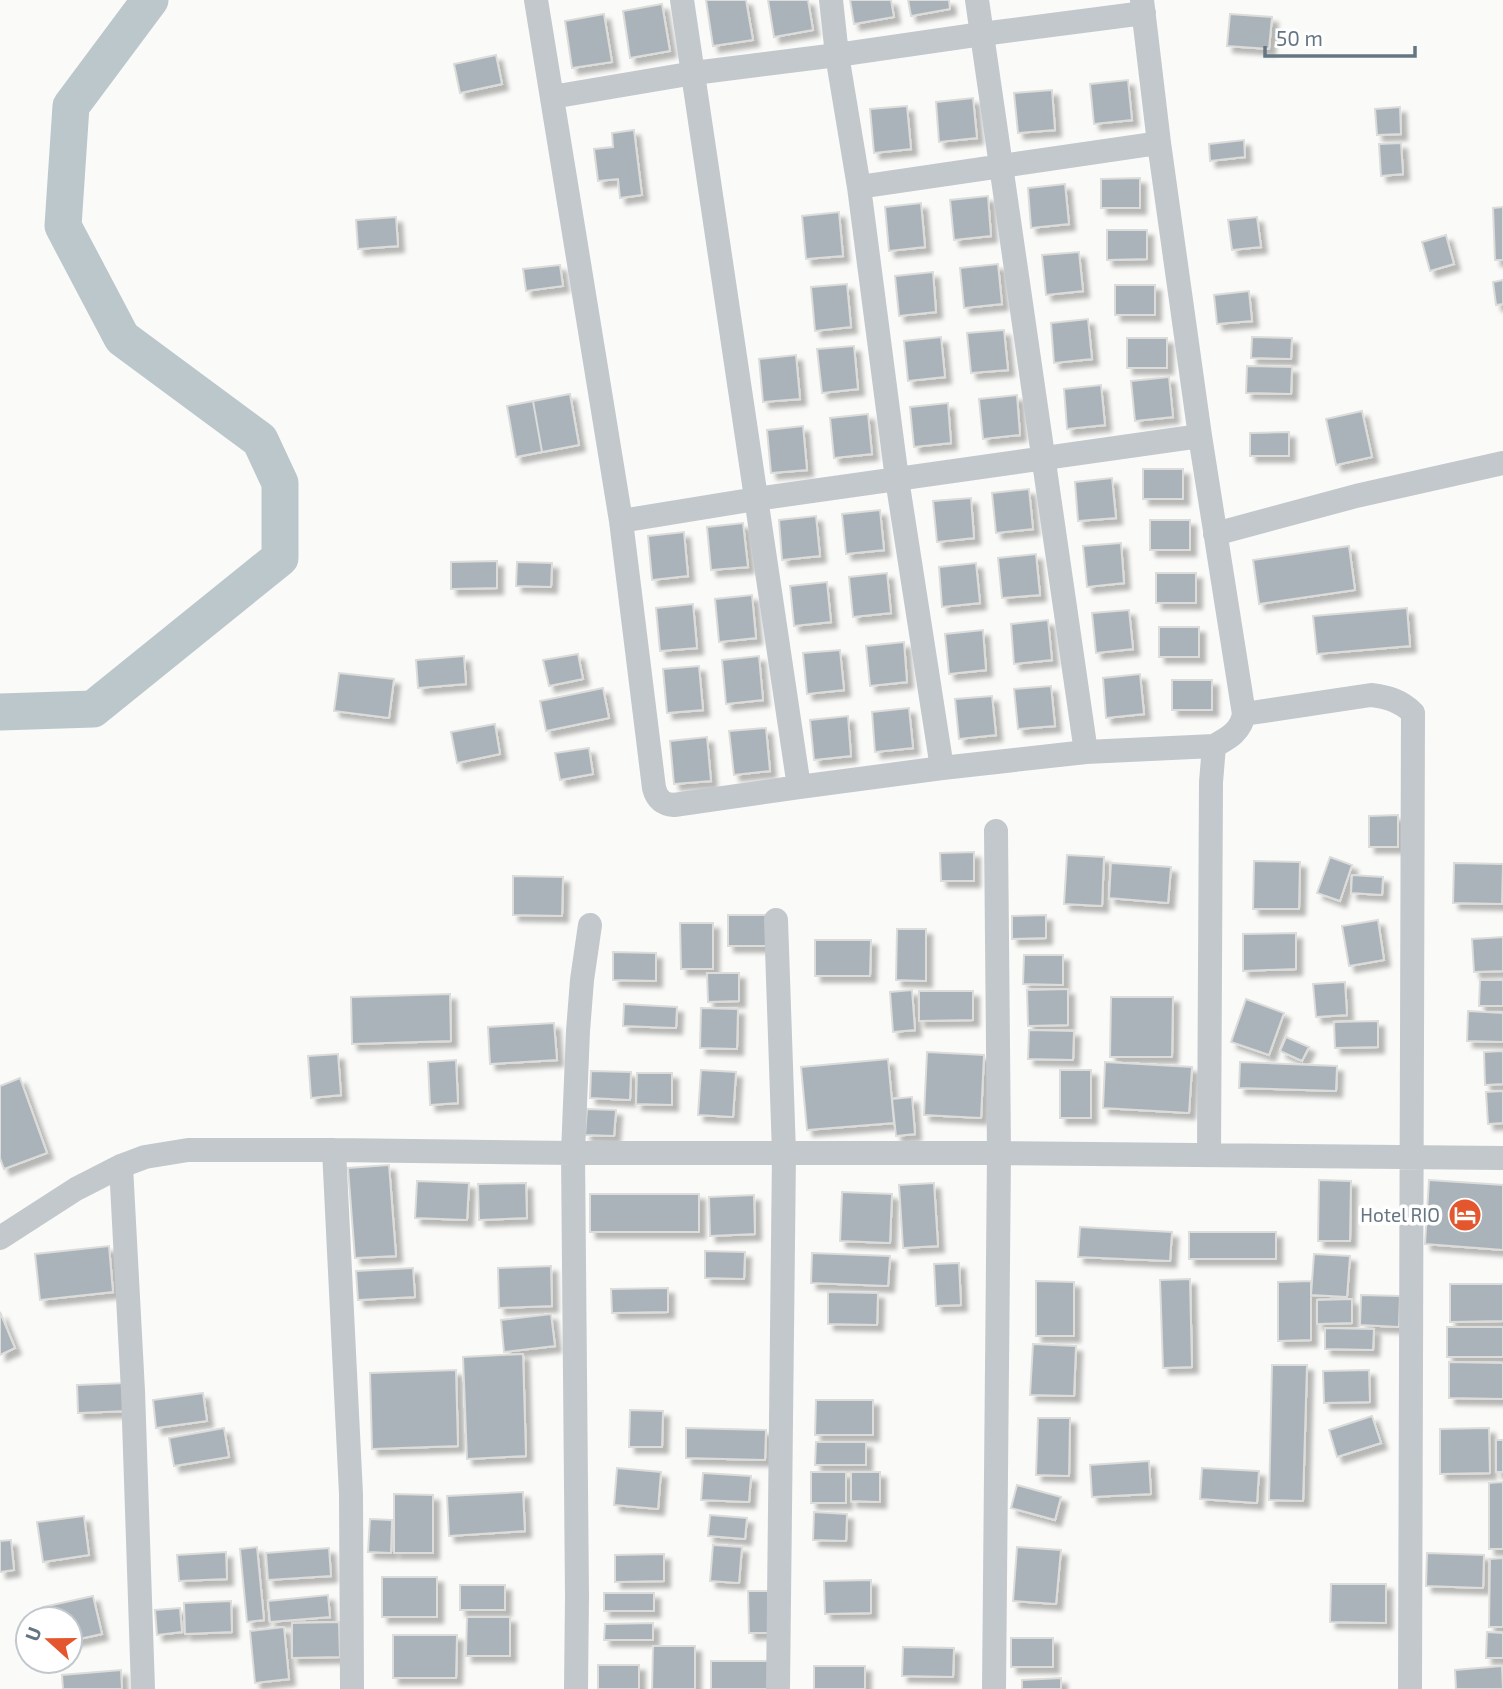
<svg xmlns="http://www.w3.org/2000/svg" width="1503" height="1689" font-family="'Exo 2',sans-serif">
<defs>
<filter id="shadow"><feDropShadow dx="6" dy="6" stdDeviation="2" flood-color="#0004"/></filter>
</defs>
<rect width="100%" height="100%" fill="#fafaf8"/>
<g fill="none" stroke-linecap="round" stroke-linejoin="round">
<path stroke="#bbc7cb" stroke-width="37" d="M0,712l93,-3 187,-151v-75l-20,-43 -138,-102 -59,-112 8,-120 79,-106"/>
</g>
<path fill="#aab3b9" stroke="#dcdcda" stroke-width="2" filter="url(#shadow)" d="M706,0h40l7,40 -40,6z
M768,0h40l5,30 -39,7z
M850,0h41l3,17 -40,7z
M908,0h41l1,9 -39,7z
M662,4l8,47 -40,7 -7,-47z
M604,14l8,48 -40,6 -7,-47z
M1230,14l42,3 -3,32 -42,-3z
M496,55l6,29 -42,9 -6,-29z
M1128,80l4,40 -38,4 -4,-40z
M1052,90l3,40 -37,3 -4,-40z
M973,98l4,40 -38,4 -3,-40z
M907,106l4,43 -37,4 -4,-44z
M1400,107l1,27 -24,1 -2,-26z
M634,130l8,65 -22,3 -2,-19 -20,2 -4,-32 19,-2 -1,-14z
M1244,140l1,17 -35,4 -1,-17z
M1401,143l2,31 -22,2 -2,-32z
M1140,178v30h-39v-29z
M1065,184l4,40 -38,4 -3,-40z
M988,196l3,40 -37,4 -4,-40z
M921,203l4,44 -36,4 -4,-44z
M1503,207v53h-8l-2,-52z
M839,212l4,44 -37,3 -4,-43z
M396,217l2,29 -40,3 -2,-29z
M1257,217l4,30 -29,3 -4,-30z
M1107,230h40v29l-40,1z
M1446,235l8,29 -24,7 -8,-29z
M1079,252l4,39 -37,4 -4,-40z
M998,264l4,40 -38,4 -4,-40z
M560,265l3,21 -37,5 -3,-22z
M933,272l3,40 -37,4 -4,-40z
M1503,280v24l-7,1 -3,-23z
M847,284l4,43 -36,4 -4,-44z
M1115,285h40v30h-40z
M1249,291l3,30 -35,3 -3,-29z
M1088,319l4,40 -38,4 -3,-40z
M1004,330l4,40 -37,3 -4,-40z
M941,337l4,40 -37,4 -4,-40z
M1252,337l40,1 -1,21 -40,-1z
M1127,338h40v30h-40z
M854,346l4,43 -36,4 -5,-44z
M796,355l4,44 -37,3 -4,-43z
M1247,366l45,1 -1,27 -45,-1z
M1169,377l4,40 -38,4 -4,-40z
M1101,385l4,40 -38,4 -3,-40z
M570,394l9,51 -37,7 -9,-51z
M1017,395l3,40 -37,4 -4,-40z
M533,401l9,51 -26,5 -9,-51z
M948,403l3,40 -37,4 -4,-40z
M1362,411l10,46 -36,8 -10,-46z
M868,414l4,40 -38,4 -4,-40z
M803,426l4,44 -36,3 -4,-43z
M1289,432v24h-39v-23z
M1143,469h40v30h-40z
M1112,478l4,40 -38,3 -3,-39z
M1029,489l4,40 -37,4 -4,-40z
M971,498l3,40 -37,4 -4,-41z
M880,510l4,40 -38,4 -4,-40z
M816,516l4,40 -38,4 -3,-40z
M1150,520h40v30h-40z
M743,523l5,44 -37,3 -4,-43z
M684,532l4,44 -36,4 -4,-44z
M1121,543l3,40 -37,4 -4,-41z
M1349,546l6,44 -96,14 -6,-44z
M1036,554l4,41 -38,3 -4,-40z
M497,561v27l-46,1v-27z
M517,562l35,1 -1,24 -35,-1z
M976,563l4,40 -38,4 -3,-40z
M887,573l4,40 -38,4 -4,-40z
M1156,573h40v30h-40z
M827,582l4,40 -37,4 -4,-40z
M752,595l4,43 -37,4 -4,-43z
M693,604l4,44 -37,3 -4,-43z
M1407,608l3,38 -93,8 -4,-38z
M1129,610l4,39 -37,4 -4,-40z
M1048,620l4,40 -38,4 -3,-40z
M1159,627h40v30h-40z
M983,630l3,40 -37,4 -4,-40z
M904,642l3,40 -37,4 -4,-40z
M840,650l4,40 -37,4 -4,-41z
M578,654l5,25 -34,7 -6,-26z
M464,656l2,28 -48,4 -2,-28z
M759,656l4,44 -37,4 -4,-44z
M699,666l4,44 -36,3 -4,-44z
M339,673l55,6 -5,39 -55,-7z
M1140,674l4,40 -38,4 -3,-40z
M1172,680h40v30h-40z
M1051,686l4,40 -37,3 -4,-40z
M603,688l6,30 -63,13 -6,-30z
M992,696l4,39 -37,4 -4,-40z
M909,708l4,40 -38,4 -3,-40z
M848,716l3,40 -37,4 -4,-40z
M495,724l5,30 -43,9 -6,-31z
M766,728l4,43 -36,4 -5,-44z
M707,737l4,44 -37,3 -4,-43z
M589,748l4,26 -33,6 -5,-27z
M1398,815v32h-29v-31z
M974,852v29h-33l-1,-28z
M1067,855l37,2 -2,49 -38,-2z
M1330,857l22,8 -12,36 -23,-8z
M1254,861l46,1 -1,47h-46z
M1111,863l60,4 -3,36 -59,-5z
M1454,863l49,1 -1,40 -49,-1z
M1352,875l31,2 -1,18 -31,-2z
M513,876l50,1 -1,39 -49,-1z
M728,915h41v31h-41z
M1046,915v23l-34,1v-23z
M1378,920l6,40 -35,6 -7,-40z
M680,923h33v46h-32z
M897,929h29v52l-30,-1z
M1296,933v36l-53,2v-37z
M1503,937v34l-29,1 -2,-33z
M815,940h56l-1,36h-55z
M613,952l43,1v28l-43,-1z
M1024,955h39v30l-40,-1z
M707,973h32v28l-31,1z
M1480,980h23v26h-24z
M1345,982l2,33 -31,2 -3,-33z
M1068,989v36l-40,1 -1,-36z
M912,990l3,40 -22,2 -3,-40z
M919,991h54v29l-54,1z
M450,994l1,47 -99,3 -1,-47z
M1111,997h62l-1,60h-62z
M1246,999l38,14 -15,42 -38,-13z
M624,1004l53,3 -1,21 -53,-2z
M701,1008l37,1 -1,40 -37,-1z
M1468,1011l35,2v29l-36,-1z
M1378,1021v26l-43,1 -1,-26z
M554,1023l3,37 -67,4 -2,-37z
M1029,1030l45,1 -1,29 -45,-1z
M1286,1037l23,10 -7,14 -22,-10z
M1503,1051v33l-18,1 -1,-33z
M927,1052l57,3 -3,63 -57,-3z
M338,1054l3,41 -30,3 -3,-42z
M888,1059l6,64 -87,7 -6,-63z
M456,1060l2,43 -28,2 -2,-43z
M1105,1062l87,5 -3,46 -86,-5z
M1240,1062l97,4 -1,25 -97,-3z
M701,1070l35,2 -3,45 -35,-2z
M1060,1070h31v48h-31z
M591,1071l40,1 -1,28 -40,-2z
M637,1073h35v32l-36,-1z
M20,1078l27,75 -43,16 -4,-11v-72z
M1503,1091v32l-15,1 -2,-32z
M912,1097l3,37 -19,2 -4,-37z
M587,1109l29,1 -2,26 -29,-1z
M389,1165l7,91 -41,2 -7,-90z
M1319,1180l32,1 -1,60h-32z
M1429,1180l74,5v65l-78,-6z
M417,1181l52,2 -2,37 -52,-2z
M526,1183l1,35 -48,2 -1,-36z
M934,1183l4,63 -35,2 -4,-63z
M842,1192l50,2 -2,49 -50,-2z
M590,1194h109v38h-109z
M754,1195l1,39 -45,2 -1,-39z
M1080,1227l92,5 -2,29 -92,-4z
M1189,1232h87v27h-87z
M109,1246l4,46 -73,8 -5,-46z
M705,1251l40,1 -1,27 -39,-1z
M812,1253l78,3 -2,30 -77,-3z
M1314,1254l36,2 -3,41 -36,-2z
M959,1263l2,42 -25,1 -2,-42z
M551,1266l1,40 -53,2 -1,-40z
M413,1268l2,29 -57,3 -2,-29z
M1190,1279l2,88 -29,1 -3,-88z
M1036,1281l38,1v54h-38z
M1311,1281v59l-33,1v-59z
M1450,1284h53v37l-53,1z
M668,1288v24l-56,1 -1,-24z
M828,1292l50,1 -1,32 -49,-1z
M1361,1295l39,1 -1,31 -39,-2z
M1352,1299v24l-35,1v-24z
M0,1312l15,36 -15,7z
M551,1314l4,32 -51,6 -3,-32z
M1447,1327h56v30h-56z
M1325,1328l49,1 -1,21 -48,-1z
M1033,1344l43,2 -2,50 -44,-1z
M523,1354l3,102 -59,3 -4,-102z
M1449,1362l54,1v36l-54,-1z
M1272,1365h35l-4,136 -34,-1z
M456,1370l2,76 -86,3 -2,-76z
M1369,1370l1,32 -46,1 -1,-32z
M127,1383l1,28 -50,2 -1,-28z
M203,1393l4,28 -51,7 -3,-28z
M816,1400h57v35h-58z
M630,1410l33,1 -1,36h-33z
M1372,1416l9,27 -44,14 -8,-27z
M1038,1418h32l-1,58 -33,-1z
M224,1428l5,29 -55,9 -5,-28z
M686,1428l80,2 -1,30 -79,-2z
M1489,1428l1,45 -50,1v-45z
M1496,1440h7v32h-7z
M816,1442h50v23h-51z
M1149,1461l2,33 -59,3 -2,-32z
M617,1468l44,4 -3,37 -44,-4z
M1202,1468l57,3 -2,32 -57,-4z
M811,1472h35v31h-35z
M851,1472h29v30l-29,-1z
M703,1473l48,3 -2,26 -48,-2z
M1503,1482v67h-14v-66z
M1017,1485l44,12 -6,23 -44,-12z
M523,1492l2,39 -76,5 -2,-40z
M394,1494l39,1v58h-39z
M814,1512l33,2 -1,27 -33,-1z
M710,1515l37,3 -2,21 -37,-3z
M84,1516l5,39 -46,7 -6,-40z
M370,1519l22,1 -1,33 -23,-1z
M11,1540l3,30 -14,2v-31z
M713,1545l29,2 -3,36 -29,-2z
M257,1547l7,73 -17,2 -7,-73z
M1017,1547l44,3 -5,54 -43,-3z
M329,1548l2,28 -63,4 -2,-27z
M226,1552l1,27 -48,2 -2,-26z
M1427,1553l57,2 -1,33 -57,-2z
M664,1554v27l-49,1v-27z
M1503,1558v69h-14l1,-68z
M382,1577h55v40h-55z
M871,1580v33l-46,1 -1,-33z
M1331,1584h55v39l-56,-1z
M460,1585h45v25h-45z
M748,1591h20l1,42h-20z
M604,1593h50v18h-50z
M328,1595l2,22 -60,5 -2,-21z
M93,1596l9,38 -32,7v-22h-24l-3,-12z
M231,1601l1,31 -47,2 -1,-31z
M180,1608l2,24 -25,3 -2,-25z
M467,1617h43v39h-44z
M339,1622l1,35 -48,1v-35z
M653,1623v17h-49l1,-16z
M284,1627l5,52 -34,4 -5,-52z
M1487,1632l16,1v25h-17z
M393,1635h64l-1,43h-63z
M1011,1638h42v29h-42z
M653,1646h42v43h-43z
M903,1647l51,1 -1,29 -51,-1z
M711,1661h58v28h-58z
M598,1665h41v24h-41z
M814,1666h51v23h-51z
M1502,1666l1,23h-47l-1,-19z
M121,1670l1,19h-59l-1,-14z
M1061,1678v11h-39v-9z"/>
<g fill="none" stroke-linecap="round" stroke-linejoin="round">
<path stroke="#c3c8cc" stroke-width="24" d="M536,0l85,521 33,267c3,11 8,16 20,17l125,-18 143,-19 144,-16 128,-6c15,-8 27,-15 30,-32l-44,-278 -41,-293 -17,-143
M682,0l117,787
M831,0l6,55 22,132 38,292 45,289
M977,0l109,752
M552,97l142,-24 143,-18 145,-21 162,-21
M859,187l300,-44
M621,521l135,-22 444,-63
M1215,534l141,-38 147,-33
M1244,714l127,-19c17,2 30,6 42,18l-3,976
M776,920l8,233 -6,536
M334,1150l17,344 1,195
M1209,1155l2,-373 3,-36
M121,1166l12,225 10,298
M0,1238l76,-49 45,-23 24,-9 43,-7h146l239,3h426l504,5
M576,1689l1,-93 -4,-443 5,-122 4,-51 8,-55
M994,1689l5,-536 -3,-322"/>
</g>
<defs>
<symbol id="hotel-disc" viewBox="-11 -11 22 22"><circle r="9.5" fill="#e4572e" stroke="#fff"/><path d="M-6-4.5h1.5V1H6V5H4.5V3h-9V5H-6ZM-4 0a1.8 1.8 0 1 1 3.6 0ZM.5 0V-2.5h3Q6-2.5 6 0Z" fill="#fff"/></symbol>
</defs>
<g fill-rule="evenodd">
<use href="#hotel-disc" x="1446" y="1196" width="38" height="38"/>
</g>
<g text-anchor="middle" stroke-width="7" stroke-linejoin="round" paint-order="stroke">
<g font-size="19" fill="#657683" stroke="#fff" text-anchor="end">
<text x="1440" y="1222">Hotel RIO</text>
</g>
</g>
<g transform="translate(49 1640) rotate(291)"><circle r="33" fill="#ffffff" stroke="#c1c8cd" stroke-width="2"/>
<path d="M0-5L12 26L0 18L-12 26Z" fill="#e4572e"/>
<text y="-10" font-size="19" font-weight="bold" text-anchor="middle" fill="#657683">U</text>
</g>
<path d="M1265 46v10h150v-10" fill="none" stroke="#657683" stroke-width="3.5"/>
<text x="1276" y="46" font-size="21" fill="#657683" stroke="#ffffff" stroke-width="5" paint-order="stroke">50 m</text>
</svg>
